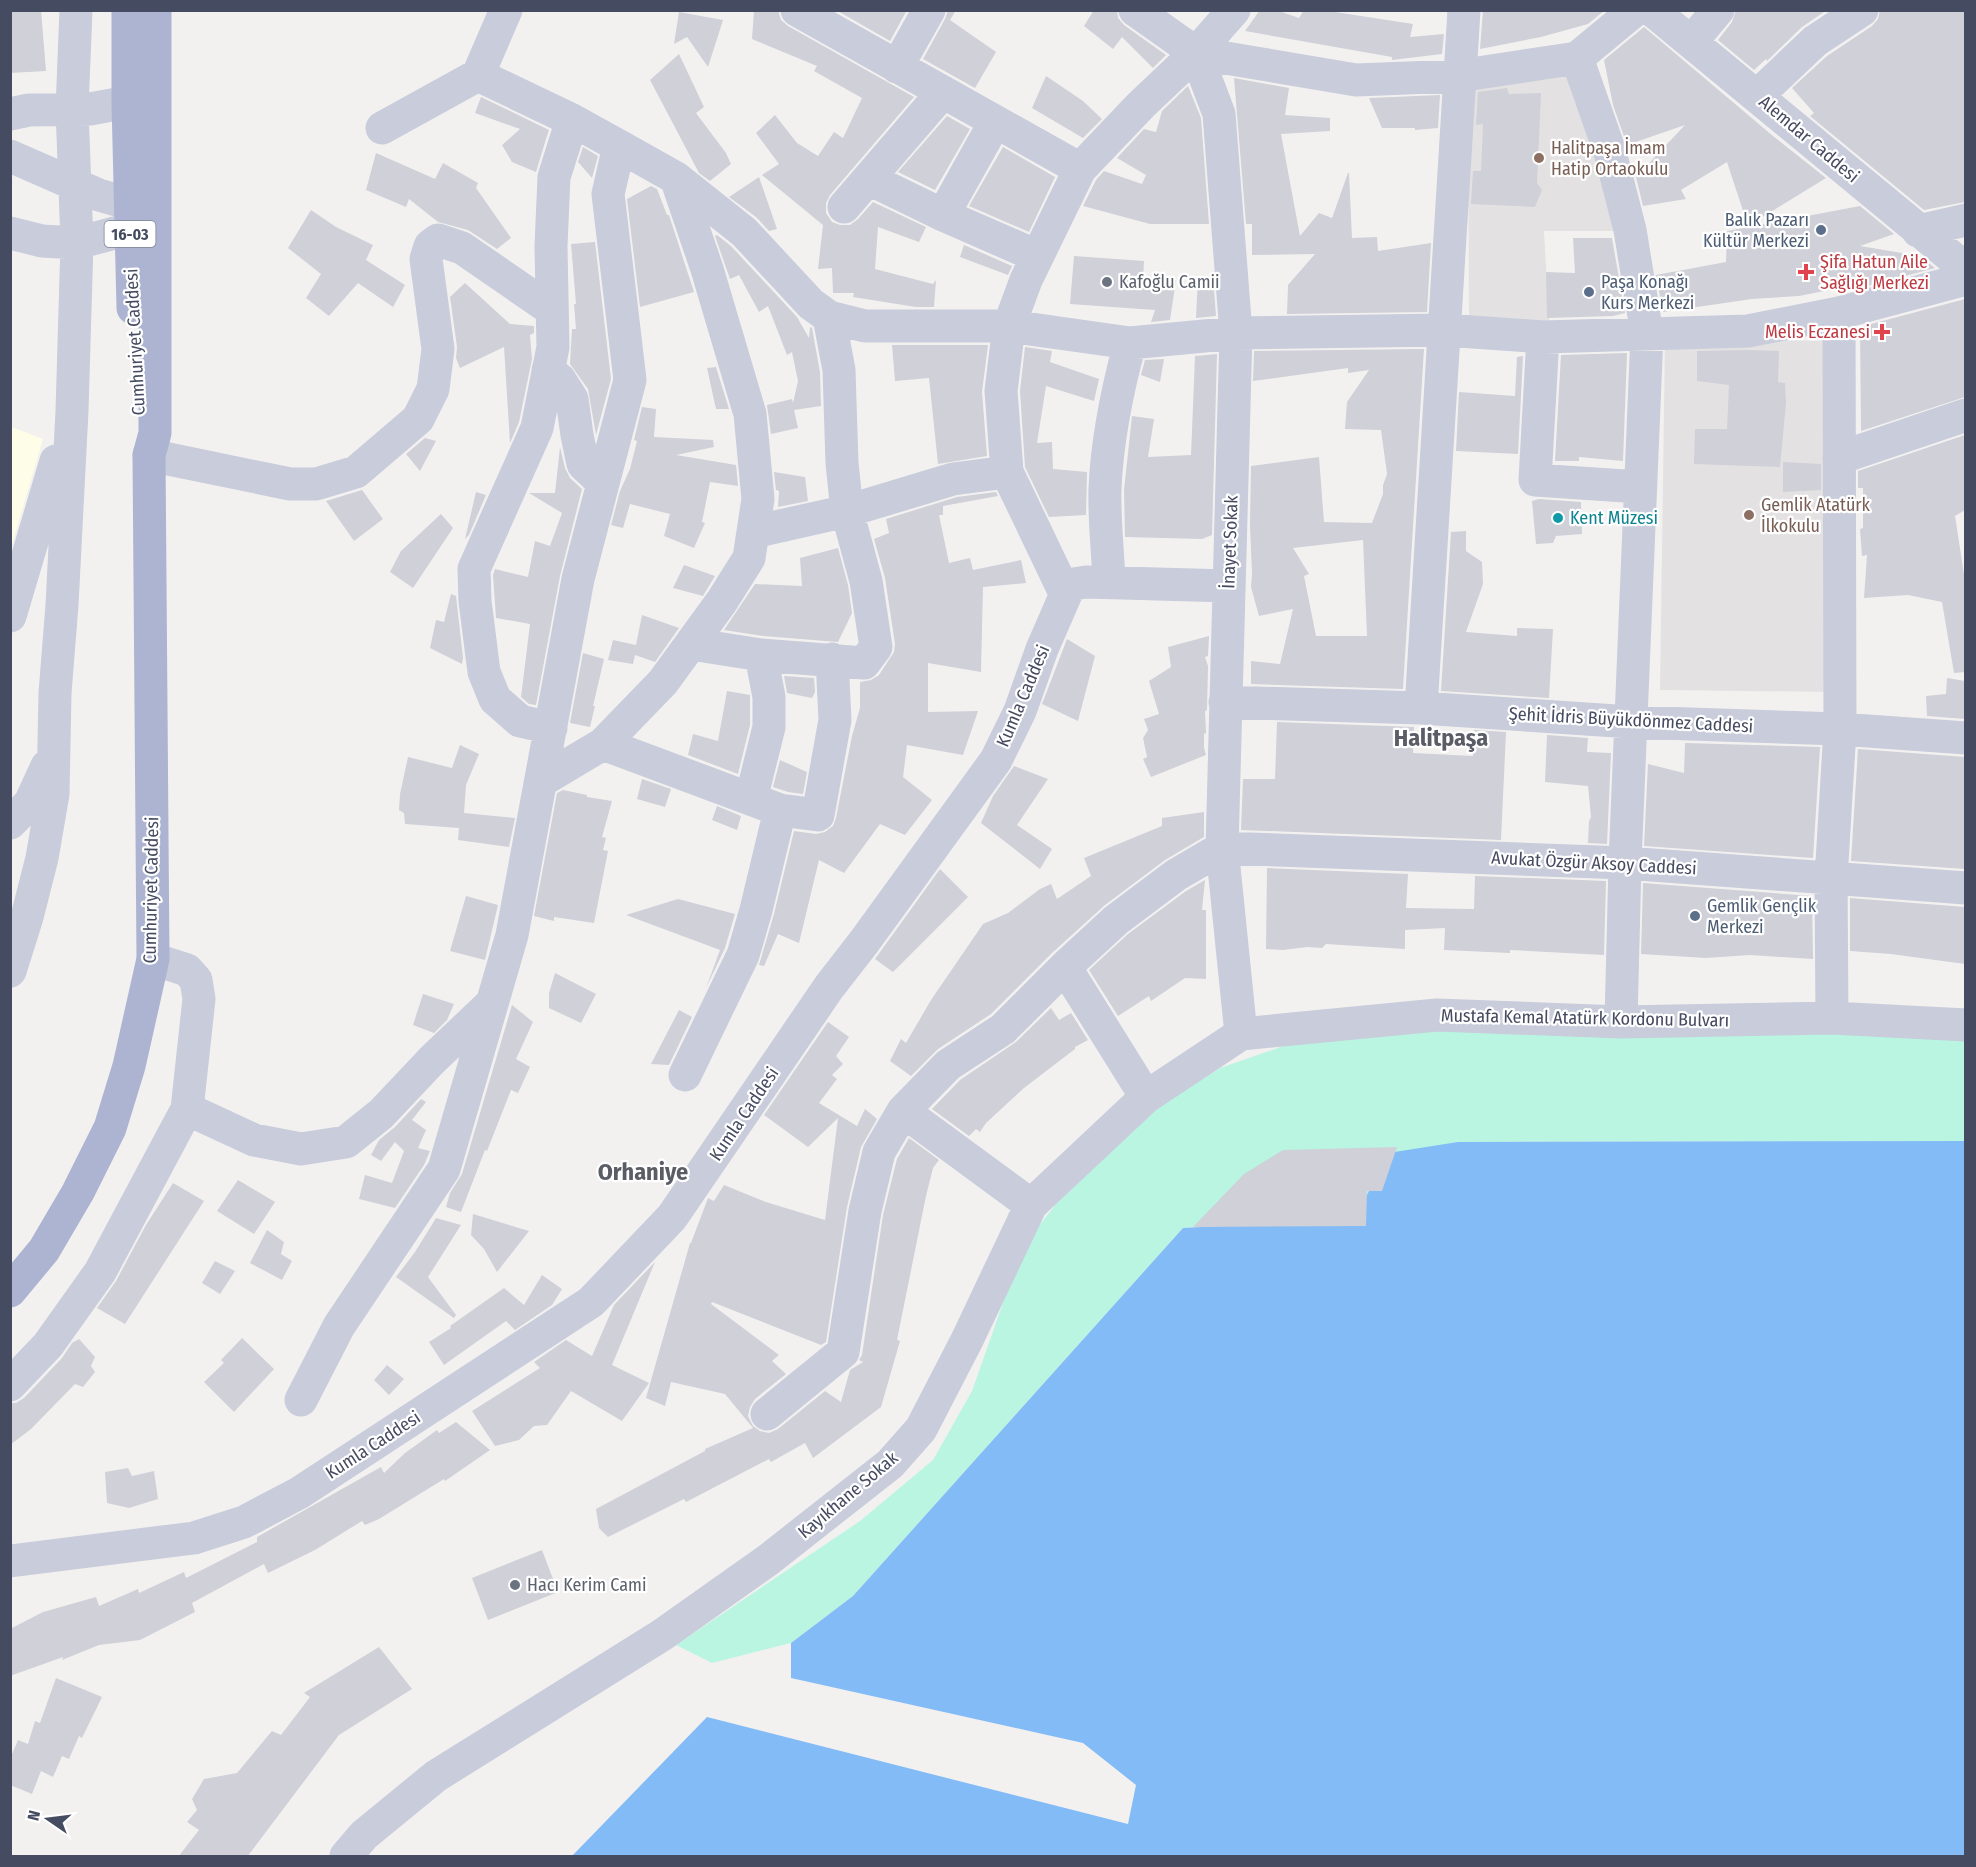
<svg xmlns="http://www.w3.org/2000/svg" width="1976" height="1867" font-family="'Fira Sans Condensed',sans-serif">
<rect width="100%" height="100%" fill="#f3f1f0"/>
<path fill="#fefee8" d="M11,427l32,12 -32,109z"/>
<path fill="#e4e1e2" d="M1594,65l28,166h-78l6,103 -81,-4 -1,-244z
M1665,339l174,2 -6,351 -173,-2z"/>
<path fill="#baf5e2" d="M1452,1027l513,3v111l-507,1 -103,77 -172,9 -330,368 -62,47 -79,20 -36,-18 184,-124 73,-61 39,-69 51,-145 33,-42 103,-98 61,-38 72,-25z"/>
<path fill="#82bbf6" d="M1965,1141v715h-1393l135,-139 421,107 8,-39 -53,-42 -292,-65v-35l62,-47 330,-368 172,-9 33,-66 70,-11z"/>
<path fill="#cfd0d8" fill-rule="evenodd" d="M10,10h31l5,61 -36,2z
M754,10h24l3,10 7,6 126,71 -84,98 -4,8v10l6,9 8,3h10l8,-6 15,-17 53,25 -7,15 -41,-15 -3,42 58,15 3,-4 -2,27h-18l-63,-10 1,-4h-21l-1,-25 -14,1 5,-44 -61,-50 17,-11 -23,-31 19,-18 22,28 21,13 16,-24 9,6 19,-40 -48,-27 3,-5 -65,-27z
M836,10h71l-17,31z
M948,10h8l-6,10 46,32 -21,36 -52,-29 22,-40z
M1094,10h23l1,8 6,7 42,30 -13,13 -31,-31 -9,12 -29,-23z
M1260,10h16l23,8 5,-8h18l91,14 -3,13 34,-3 -2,20 -50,6v-3l-147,-26z
M1483,10h122l-17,14 -47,13 -61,12z
M1736,10h91l-25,17 -35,34 -1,-2 -12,11 -36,-30 14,-18z
M1880,10h85v192l-41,8 -114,-94 4,-3 -22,-25 35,-32 45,-30 6,-7z
M679,12l44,8 -15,47 -21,-30 -13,7z
M1644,27l129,109 53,42 -78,48 -21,-64 -46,28 5,9 -43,7 -7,-29 49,-52 -58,20 -14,-40 -9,-45z
M679,54l25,53 -8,6 30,40 5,11 -21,17 -11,-8 -49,-93z
M1046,76l37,25 19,18 -19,19 -51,-30z
M1234,78l55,10 -4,27 45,3v13l-49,3 19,102 19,-23 13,5 16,-45h1l3,65 25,-1 1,14 53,-8 -4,69 -140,2 1,-29 27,-31 -63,1v-31h-6z
M1188,86l13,32 8,106h-59l-67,-18 13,-26 8,-9 38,13 4,-9 -29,-17 27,-29 12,3 6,-21z
M1507,88l2,6 32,-1 -4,90 5,7 -7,17 -64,-3 2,-33h8l2,-47 -7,1 2,-33z
M1440,95l-2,33 -23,2v-2h-33l-13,-30z
M481,97l68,33 -3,9 -3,-1 3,1 -10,33 -24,-10 -10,-17 18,-16 -45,-16z
M947,116l23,13 -35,61 -37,-18z
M583,147l15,9 -6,22 -14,-16z
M1003,147l52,30 -26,55 -60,-26z
M376,153l59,26 8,-16 35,20 -2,5 35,50 -14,11 -29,-19 -30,-8 -29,-23 -3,8 -40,-17z
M759,177l18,52 -8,2 -13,-14 -27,-20z
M651,186l6,3 10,26h2l25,77 -54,15 -13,-108z
M1860,206l34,28 -34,12 60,10 15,12 -75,20v-4l-61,12 -47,3 -89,13 -7,-37 70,-13 1,-31z
M311,210l25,17 37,18 -7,15 39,25 -12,22 -35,-24 -29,33 -23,-18 15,-24 -33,-26z
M717,235l14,11 66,71 12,21 1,-11 2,1 8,44 1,34 -27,4 4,18 -27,6 -4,-29 25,-6 1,4 5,-22 -6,-29 -5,3 -19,-49 -9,6 -20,-37 -9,4 -15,-43z
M1573,238h39l13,75 -12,3 -66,2 -1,-46 29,1z
M595,242l16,137 -15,56 -8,-46 -18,-25 2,-35h4l-2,-25h2l-5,-60z
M964,245l48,21 -4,9 -48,-18z
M1074,256l70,5 -1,18 33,1 -6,40 -19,2 4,-12 -85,-6z
M1198,277h15l3,39 -20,2z
M465,283l45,41 24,2v7l-4,2 2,24 -13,63 -9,21 -6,-96 -44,21 -4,-10 1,-11 -7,-50z
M1965,299v98l-104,34 -1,-104z
M892,345h96l-6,47 5,64 -49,8 -9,-86 -34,3z
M1025,347l27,4 -2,11 49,17 -5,22 -48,-15 -9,57 15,-1 1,27 34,3 -1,43 -37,2 -24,-50 -5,-76z
M1424,349l-21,340 -152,-5v-23l29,3 13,-55 -34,7 -8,-29 1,-13 -2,-49 1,-59 68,-9 5,65 48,1 11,-29v-9l4,-11 -6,-44 -36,-1 2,-27 22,-32 -21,3v-5l-95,13 1,-30zM1363,540l4,96h-51l-12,-60 5,-2 -16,-26z
M1747,350l32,1 -1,31 7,1 1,20 -6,64 -86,-3 1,-35h32l2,-44 -32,-4v-30z
M1627,353l-4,108 -44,-4v4h-24l6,-106z
M1217,354l-5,181 -10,4 -77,-2 -1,-47 8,-74 22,3 -6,38 43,-2 4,-99z
M1523,356l-5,98 -62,-3 3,-59 56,4 2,-39z
M1164,359l-4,23 -19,-7 4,-15z
M716,367l13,42h-13l-9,-41z
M642,407l14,2 -2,28 59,3 1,7 -38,8 60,10 2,21 -28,-4 -8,40 3,1 -11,25 -30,-12 6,-22 -40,-10 -7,24 -12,-3 9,-34 10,-22 7,-28 -3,-1z
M1965,435v75l-10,6 10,65v91l-11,1 -12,-71 -34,-7 -44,3 3,-43 -5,1 -2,-27 3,-1v-40h-5v-17z
M425,438l11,3 -16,30 -14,-17z
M560,447l5,21 5,10 12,11 -22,87 -24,129 -7,-1 -8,-7 9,-73 -34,-6 -3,-43 2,-6 33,8 7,-36 15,5 12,-33 -33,-20h26z
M1783,462l38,2v26l-38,2z
M774,472l31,5 3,24 -30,6 1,-16 -3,-1z
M362,490l21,29 -29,22 -28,-40z
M476,492l10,3 -17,40 -4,4z
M996,492l2,4 -55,10v-4v13h-4l10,48 21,-5 3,12 48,-10 5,23 -43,4 -2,85 -53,-9v49l50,-1 -15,44 -56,-10 -4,32 29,23 -27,35 -25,-11 -36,49 -25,-13 -20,83 -21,-9 -14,32 -5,-1 15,-51 20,-83 22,3 9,-2 8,-6 3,-8 16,-82 8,-28v-26l11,-2 8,-5 15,-23 1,-8 -10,-66 -11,-39 15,-6 -3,-14 71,-22z
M1539,499l42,3 1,32 -26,2 -3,7 -17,1 -4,-43z
M441,514l12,14 -40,60 -23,-16 11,-21z
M1466,531v20l16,11 1,22 -17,48 51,4v-8l36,1 -4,69 -108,-7 10,-159z
M838,548l10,37 4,28 -14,29 -75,-6 -39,-6 31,-46 47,2 -2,-28z
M684,565l31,11 -12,20 -30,-8z
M451,594l5,2 7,62 -1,6 -32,-16 6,-28 8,2z
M642,615l37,13 -24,34 -20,-7 -2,9 -25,-4 5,-20 23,5z
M1209,636l-1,20 -3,1 3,9 -1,44 -2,1 1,22 -2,1v14l2,7 -55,22 -8,-18 4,-2 -4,-19 5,-8 -4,-11 15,-5 -10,-33 22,-14 -3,-20z
M1067,639l28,17 -17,65 -36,-17z
M583,653l21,6 -11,47h2l-5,21 -20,-4z
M784,676l30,2 1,14 -3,6 -25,-5z
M1947,678l18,3v38l-38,-3 -1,-20 20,-2z
M727,691l23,4v30l-12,49 -50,-19 5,-21 25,7z
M1277,722l137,5 -1,26 60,3 1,-26 32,2 -5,108 -260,-10 2,-51h32z
M1547,735l41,3 -1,14 24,1 -4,91 -19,-1 1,-22 2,-4 -3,-31 -43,-4z
M1685,743l135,4 -7,111 -169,-12 4,-82 36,9z
M460,745l19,9 -13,31 -2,28 51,5 -6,29 -51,-7 1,-12 -54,-4 -1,-11 -5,-3 1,-16 8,-37 44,11z
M1858,749l107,8v112l-114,-8z
M780,760l27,12 -4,22 -15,-2 -15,-5z
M1014,766l34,13 -31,46 35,24 -12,20 -59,-46 12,-27z
M642,779l29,10 -6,18 -28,-8z
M563,790l24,5v2l25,4 -10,36 4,1 -3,12 5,1 -14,72 -40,-6v4l-20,-5 23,-123z
M717,806l24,10 -4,14 -25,-10z
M1204,812v25l-39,23 -60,45 -53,48 -61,61 -53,35 -27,27 -21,-15 11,-22 5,4 25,-43 52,-76 25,-11 32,-24 11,-5 6,15 34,-23 -7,-18 78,-32v-8z
M1267,868l141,6 -2,34 68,1 1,-33 131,5 -2,74 -94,-5v3l-66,-3 1,-22 -40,2v19l-79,-5 -4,4 -15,-1 -24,3 -17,-1z
M940,869l28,28 -75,75 -18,-13z
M1205,880l-3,30h4v69l-21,-1 -34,23 -2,-5 -31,20 -29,-46 39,-36 58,-43z
M1643,883l169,13 1,63 -63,-4 -44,3 -65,-4z
M466,896l32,9 -13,55 -35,-9z
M1850,898l115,9v57l-74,-10 -41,-3z
M678,899l57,15 -10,34 -19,40 14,-38 -94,-35z
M555,973l41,21 -15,29 -32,-15v-15z
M423,994l31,10 -7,16 -13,13 -21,-8z
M512,1005l21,17 -17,37 14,8 -12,26 -7,-3 -24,61 -2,-1 -24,62 -15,-5 4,-14 12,-19z
M1051,1008l8,12 12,-7 17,27 -13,7v2l-51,39 -38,35 -6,9 -4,-3 -7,7 -37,-27 28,-29 56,-38z
M679,1010l13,7 -23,48 -18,-1z
M828,1022l21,15 -13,19 7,8 -11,11 5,4 -18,24 38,23 8,-17 12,10 -16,28 -14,60 -21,135 -5,3 -109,-43 -1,2 68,51 -7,6 14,13 -31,25 -5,8 -2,9 5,10 7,5 9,2 9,-4 47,-38 16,11 9,-32 13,-8 -4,-2 3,-5 21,-140 14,-56 12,-21 30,22 -6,8 -7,28 -29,144 3,1 -19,66 -68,51 -8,-15 -34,19 -2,-3 -83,43 -2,-3 -76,38 -9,-9 -3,-19 109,-58v-2l48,-21 -28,-34 -54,-12 -6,24 -19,-8 44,-155h1l17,-45 6,3 10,-16 42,17 59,18 13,-102 -30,29 -44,-32z
M421,1099l5,3 -14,18 14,10 -8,18 12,3 -6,14 -29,43 -36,-9 6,-24 27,8 12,-32 -9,-9 -14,19 -10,-6 8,-15 16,-13z
M1397,1147l-15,44h-15l-1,35 -173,1 51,-53 39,-24z
M238,1180l37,22 -21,32 -37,-23z
M173,1183l31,18 -79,123 -28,-16 19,-27 30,-56z
M473,1214l56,17 -32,41 -13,-23 -13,-14z
M436,1218l25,7 -33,52 28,38 -2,3 -58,-41 19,-25z
M267,1230l17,12 -3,12 11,7 -10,19 -32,-17z
M215,1261l20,10 -15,23 -18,-11z
M655,1262l-43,103 37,18 -27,38 -51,-30 -24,34 -13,1 -15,14 -24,6 -23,-35 68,-43 -6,-6 32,-22 26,16 22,-51z
M542,1275l20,14 -10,16 -37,25 -9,-9 -62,44 -15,-23 22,-14 -1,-2 54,-38 20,17z
M242,1338l32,31 -40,43 -30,-30 20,-19 -3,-3z
M79,1339l16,18 -4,9 4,6 -12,15 -8,-3 -44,45 -21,16v-42h6l8,-5 38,-40 10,-15z
M387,1365l17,14 -15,16 -15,-15z
M456,1422l34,28 -45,31 -1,-2 -65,40 -14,6 -3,-4 -47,29 -47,23 -4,-9 -72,39 3,9 -55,28 -41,5 -37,15 1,-3 -53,19v-47l33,-17 53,-15 3,9 39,-17 1,4 45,-21 2,6 71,-36v-5l124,-70 3,6 21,-20 32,-23 2,3z
M128,1468l4,8 22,-5 4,28 -29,9 -22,-5 -2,-31z
M542,1550l16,42 -70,28 -16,-42z
M379,1647l33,42 -73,46 -92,122h-69l21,-27 -12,-8 10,-12 -5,-11 12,-20 33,-6 35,-42 9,4 29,-38 -6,-4z
M56,1678l46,19 -20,41 -3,-2 -10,23 -7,-3 -9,21 -12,-6 -9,23 -22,-9v-26l8,-19 10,4 7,-23 5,2z"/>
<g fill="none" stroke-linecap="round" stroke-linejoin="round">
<path stroke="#c8ccdb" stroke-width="33" d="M797,10l283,159
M1135,10l61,43 160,27 102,-4 119,-18 58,-48
M1652,10l314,259
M1692,41l26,-31
M1196,53l23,61 17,219 -14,515 19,186
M1577,58l33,94 20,78 17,104 -22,529 -4,159
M897,67l32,-57
M478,75l28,-65
M1757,96l58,-55 47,-31
M10,114l19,-4 61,-1 38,-7
M619,146l57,32 68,54 67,72 18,13 36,9h144l121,17 106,-10 208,-3 99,7 205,-6 91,-18 127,-34
M10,156l89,39 31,9
M869,179l74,36 94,41
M844,207l99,-115
M943,215l52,-93
M1918,231l48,-11
M10,233l32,8 35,2 53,-14
M1543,337l-8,143 105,7
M548,370l12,10 12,19 5,36 6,29 20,19
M149,455l141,29h26l40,-12 62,-53 15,-30 5,-40 -12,-90 4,-13 8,-6 24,8 90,62
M1839,458l127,-43
M753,532l94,-21 106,-32 54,-7
M1109,582c-1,-30 -5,-62 -4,-93 2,-50 12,-98 25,-146
M1065,593l-58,-121 -6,-81 8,-65 17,-46 54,-111 61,-64 55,-52 38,-43
M10,616l46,-155
M691,644l70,11 8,42v30l-18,72
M761,655l103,8 12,-16 -10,-66 -19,-70 -5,-48 -3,-93 -10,-53
M1225,702l196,6 210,14 209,7 126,9
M1421,708l43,-698
M551,728l-31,-7 -25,-22 -11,-27 -9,-71 -1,-32 63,-141 16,-81 -2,-101 3,-69 18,-57
M603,744l177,66 38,5 17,-95 -3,-61
M541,781l62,-37 60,-62 59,-81 27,-43 9,-59 -8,-85 -43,-145 -31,-91
M10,823l20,-20 17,-37
M1222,848l403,15 341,25
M1065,967l81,130
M10,971l17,-54 15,-59 11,-64 2,-101 7,-88 10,-194 5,-168 -5,-134 4,-99
M1832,1018l-1,-139 9,-150 -1,-416
M685,1075l58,-120 13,-45 24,-100
M187,1109l67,31 47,9 45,-7 35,-28 51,-54 59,-56
M903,1111l128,94
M10,1385l38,-40 52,-73 87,-163 12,-110 -3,-19 -9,-10 -34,-11
M301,1400l38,-74 105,-157 68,-234 66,-356 52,-199 -22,-186 11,-48 -47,-26 -94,-45 -96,53
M767,1414l76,-62 22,-141 14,-59 24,-41 45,-46 55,-36 62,-62 51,-47 60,-45 46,-27
M10,1561l184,-23 50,-16 55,-29 292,-191 81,-85 157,-230 35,-45 132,-182 24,-49 22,-62 27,-62 5,-3 12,-2 143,4
M346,1856l18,-21 72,-59 226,-141 106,-75 122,-96 31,-35 46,-89 64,-135 115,-108 95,-63 196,-19 184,7 211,-4 134,7"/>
<path stroke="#acb4d2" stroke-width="33" d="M128,10v92l5,206
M10,1291l34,-41 34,-58 32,-64 19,-62 24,-107 -4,-504 6,-22v-423"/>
</g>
<g fill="#8d6e63" stroke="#fff" stroke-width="2">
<circle cx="1539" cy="158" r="6"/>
<circle cx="1749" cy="515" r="6"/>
</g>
<g fill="#5c6f8a" stroke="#fff" stroke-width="2">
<circle cx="1821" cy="230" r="6"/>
<circle cx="1589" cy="292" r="6"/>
<circle cx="1695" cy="916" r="6"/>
</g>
<g fill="#e0444e" stroke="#fff" stroke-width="2">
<path d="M1803 263h6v6h6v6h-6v6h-6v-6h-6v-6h6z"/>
<path d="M1879 323h6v6h6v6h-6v6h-6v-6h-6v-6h6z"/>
</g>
<g fill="#6b7280" stroke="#fff" stroke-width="2">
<circle cx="1107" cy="282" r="6"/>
<circle cx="515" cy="1585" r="6"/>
</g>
<circle fill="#0f9aa8" stroke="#fff" stroke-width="2" cx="1558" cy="518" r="6"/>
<g text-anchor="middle" stroke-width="4.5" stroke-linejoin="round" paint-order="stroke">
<rect fill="#fff" stroke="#7d8190" stroke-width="1.5" x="104.5" y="221" width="51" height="26" rx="4.5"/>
<g font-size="16" font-weight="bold" fill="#454b60">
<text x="130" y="240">16-03</text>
</g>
<g font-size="18" fill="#454b60" stroke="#fff">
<text transform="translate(1809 139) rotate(40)" y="6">Alemdar Caddesi</text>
<text transform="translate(135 342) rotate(-93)" y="6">Cumhuriyet Caddesi</text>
<text transform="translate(1230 542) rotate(-88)" y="6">İnayet Sokak</text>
<text transform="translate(1023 696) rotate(-67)" y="6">Kumla Caddesi</text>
<text transform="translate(1631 720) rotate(3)" y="6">Şehit İdris Büyükdönmez Caddesi</text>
<text transform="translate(1594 863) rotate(3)" y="6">Avukat Özgür Aksoy Caddesi</text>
<text transform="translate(151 890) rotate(-89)" y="6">Cumhuriyet Caddesi</text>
<text transform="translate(1585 1018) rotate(1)" y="6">Mustafa Kemal Atatürk Kordonu Bulvarı</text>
<text transform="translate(744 1114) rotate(-56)" y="6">Kumla Caddesi</text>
<text transform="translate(373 1445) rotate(-33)" y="6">Kumla Caddesi</text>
<text transform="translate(848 1495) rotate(-40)" y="6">Kayıkhane Sokak</text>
</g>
<g font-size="18" fill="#785e54" stroke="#fff" text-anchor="start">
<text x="1551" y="154">Halitpaşa İmam<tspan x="1551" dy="21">Hatip Ortaokulu</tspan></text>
<text x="1761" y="511">Gemlik Atatürk<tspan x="1761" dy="21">İlkokulu</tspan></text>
</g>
<g font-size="18" fill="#4e5e75" stroke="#fff" text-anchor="start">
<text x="1809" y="226" text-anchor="end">Balık Pazarı<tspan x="1809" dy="21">Kültür Merkezi</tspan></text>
<text x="1601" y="288">Paşa Konağı<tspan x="1601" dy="21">Kurs Merkezi</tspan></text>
<text x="1707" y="912">Gemlik Gençlik<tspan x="1707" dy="21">Merkezi</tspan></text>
</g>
<g font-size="18" fill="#be3a42" stroke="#fff" text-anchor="start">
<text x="1820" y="268">Şifa Hatun Aile<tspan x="1820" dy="21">Sağlığı Merkezi</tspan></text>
<text x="1870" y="338" text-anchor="end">Melis Eczanesi</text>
</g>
<g font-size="18" fill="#5b616d" stroke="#fff" text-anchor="start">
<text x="1119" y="288">Kafoğlu Camii</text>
<text x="527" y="1591">Hacı Kerim Cami</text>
</g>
<g font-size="18" fill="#0d838f" stroke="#fff" text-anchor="start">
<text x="1570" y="524">Kent Müzesi</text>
</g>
<g font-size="24" font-weight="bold" fill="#5b5d66" stroke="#fff">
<text x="1441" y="746">Halitpaşa</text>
<text x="643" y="1180">Orhaniye</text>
</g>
</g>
<rect width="1976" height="1867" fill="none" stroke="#454b60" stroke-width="24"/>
<g transform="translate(48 1819) rotate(284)" stroke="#ffffff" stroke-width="4.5" paint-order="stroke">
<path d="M0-4.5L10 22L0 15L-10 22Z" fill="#454b60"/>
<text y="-9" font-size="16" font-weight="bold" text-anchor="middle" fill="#454b60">N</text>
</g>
</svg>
